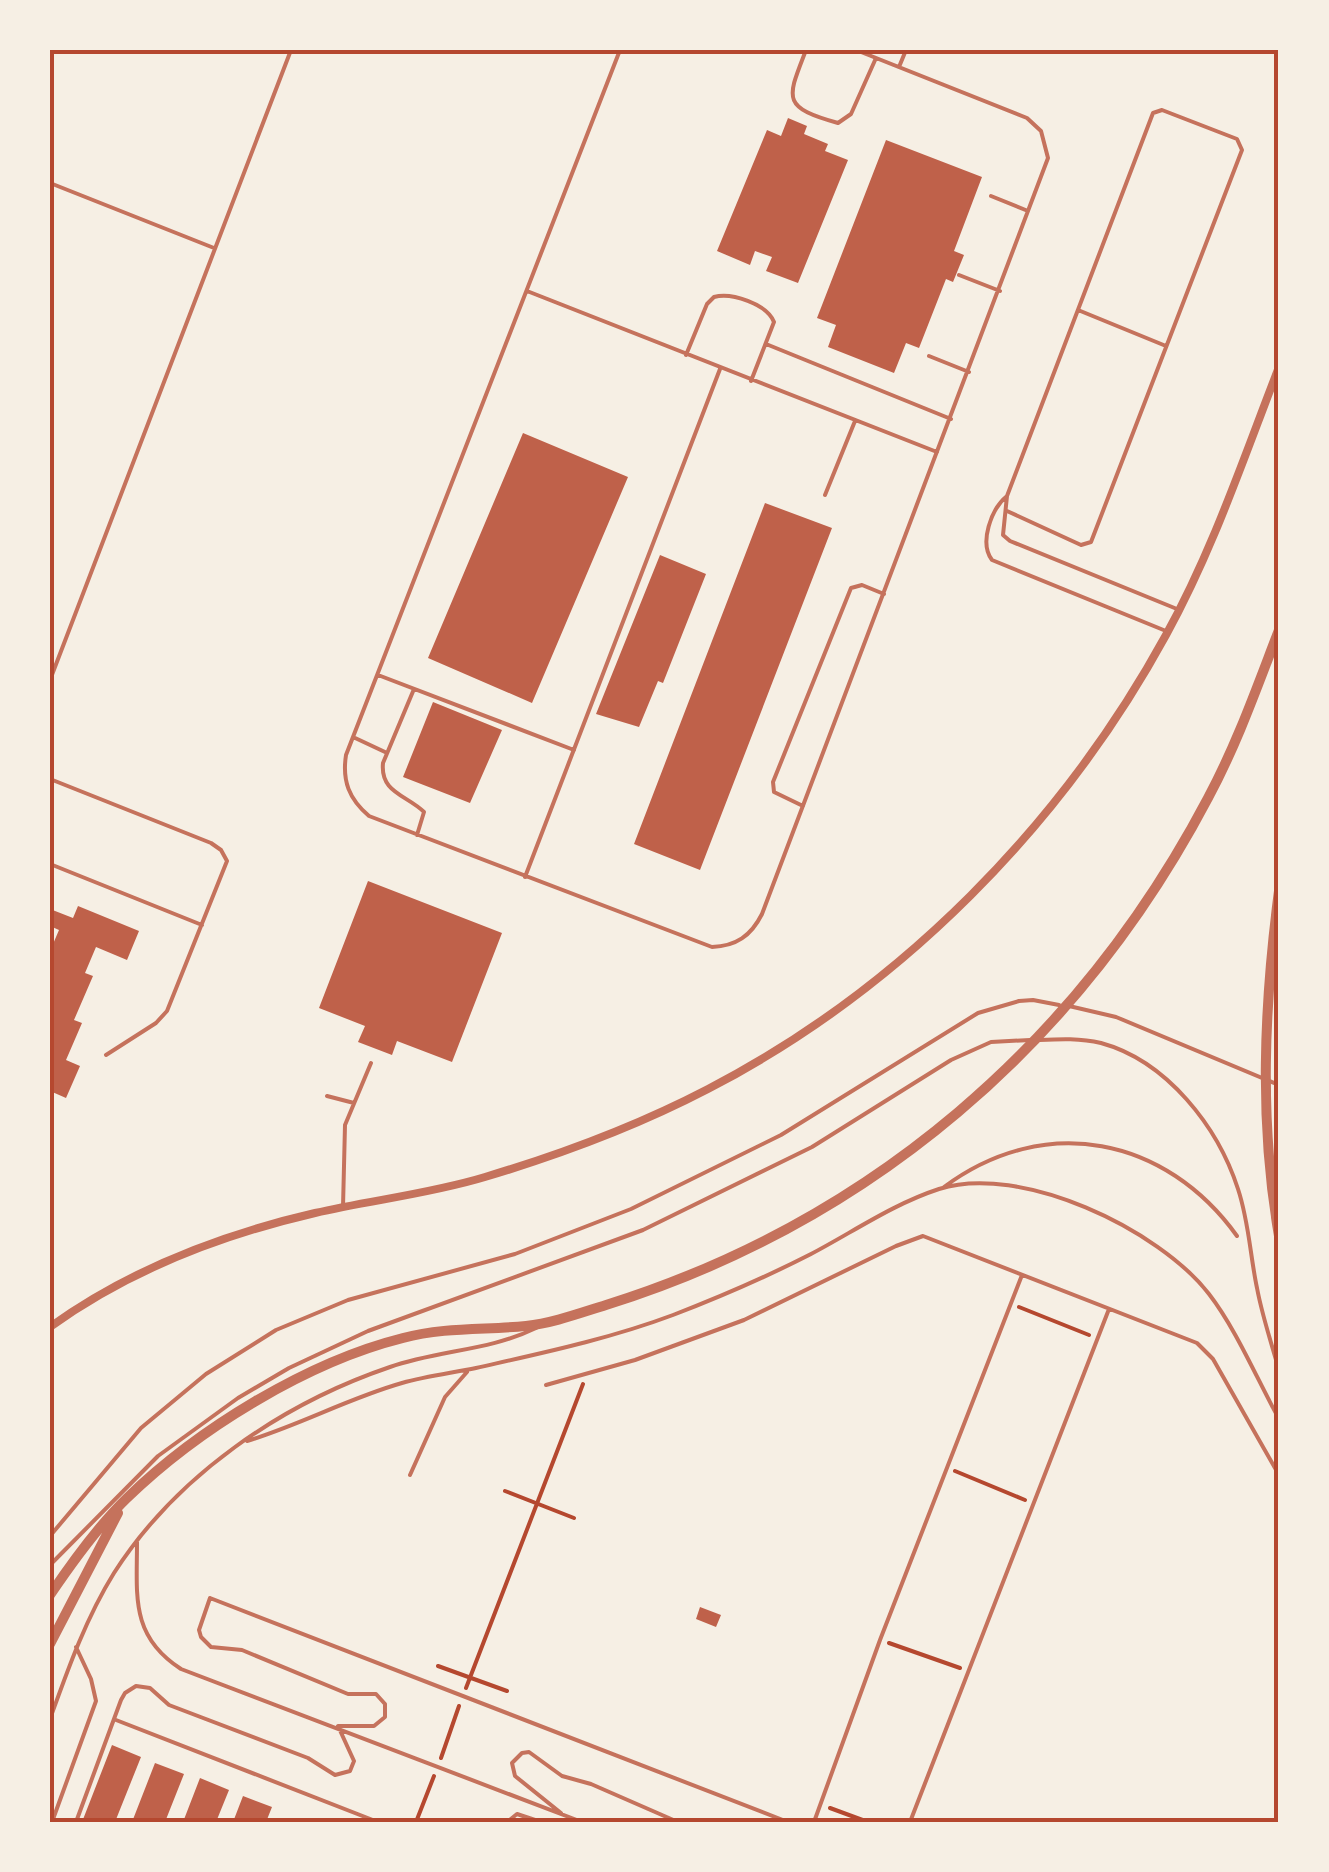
<svg xmlns="http://www.w3.org/2000/svg" width="1329" height="1872" font-family="Helvetica,sans-serif">
<rect width="100%" height="100%" fill="#f6efe4"/>
<path fill="#bf614a" d="M788,118l19,8 -3,8 24,10 -3,7 23,9 -50,123 -32,-12 6,-14 -17,-6 -5,14 -33,-14 50,-121 14,6z
M886,140l96,37 -28,74 10,4 -11,27 -7,-3 -27,69 -13,-5 -12,30 -66,-26 8,-22 -19,-7z
M523,433l105,44 -96,226 -104,-45z
M765,503l67,25 -132,342 -66,-26z
M660,555l46,19 -43,109 -5,-2 -19,46 -43,-13z
M433,702l69,28 -32,73 -67,-26z
M368,881l134,52 -50,129 -55,-21 -5,14 -34,-13 7,-16 -46,-18z
M78,906l61,25 -12,29 -31,-13 -11,26 8,3 -19,44 8,3 -16,37 14,6 -14,32 -16,-7v-140l9,-21 -9,-4v-17l23,9z
M700,1607l21,8 -5,12 -20,-8z
M112,1745l29,12 -26,65h-33z
M155,1763l29,11 -19,48h-33z
M200,1778l29,12 -13,32h-33z
M243,1796l29,11 -6,15h-33z"/>
<g fill="none" stroke-linecap="round" stroke-linejoin="round">
<path stroke="#b5482f" stroke-width="4" d="M1019,1307l70,28
M955,1471l70,29
M505,1491l69,27
M889,1643l71,25
M438,1666l69,25
M466,1688l117,-304
M441,1758l18,-52
M830,1808l38,14
M416,1822l18,-46"/>
<path stroke="#c5725c" stroke-width="4" d="M620,50l-274,705c-4,26 3,44 23,61l343,131c24,-1 39,-11 50,-33l286,-756 -7,-27 -14,-13 -171,-68
M806,50c-19,49 -25,57 32,73l13,-9 25,-56
M899,67l7,-17
M50,183l164,65
M991,196l37,15
M959,275l41,16
M527,291l410,161
M1078,310l88,36
M766,344l185,75
M686,355l21,-51 7,-7c17,-5 53,7 60,25l-23,59
M929,356l40,16
M825,495l30,-74
M1007,496c-16,13 -28,47 -15,64l174,71
M1007,511l74,34 10,-3 151,-392 -5,-11 -75,-29 -9,3 -146,383 -4,39 7,6 167,68
M378,675l196,75
M50,680l241,-630
M414,689l-31,74c-3,30 24,32 41,49l-7,23
M353,737l32,15
M50,779l161,64 10,7 6,11 -60,150 -11,12 -50,32
M803,806l-29,-14 -1,-10 78,-194 11,-3 22,9
M50,864l152,61
M525,877l195,-508
M1069,1006l47,11 163,68
M1039,1040c21,-1 41,-2 62,3 66,18 117,84 137,146 11,33 12,66 19,99 5,27 14,54 22,82
M327,1096l27,7
M944,1187c101,-75 222,-50 293,49
M343,1207l2,-82 26,-62
M546,1385l89,-25 109,-40 152,-74 27,-10 274,107 16,16 66,116
M247,1441c53,-16 102,-43 155,-58 25,-7 50,-10 74,-15 66,-15 133,-29 197,-53 47,-18 93,-38 138,-61 42,-22 82,-50 128,-65 81,-26 220,40 270,105 27,35 48,85 70,125
M410,1475l35,-78 22,-25
M50,1536l91,-108 65,-54 70,-44 72,-30 167,-46 116,-45 150,-74 197,-122 41,-12 14,-1 26,5
M137,1542c0,54 -7,94 44,127l401,153
M50,1565l108,-109 80,-58 51,-30 79,-37 275,-101 169,-83 139,-87 40,-18 39,-2
M50,1719c18,-50 36,-101 64,-146 62,-97 167,-169 276,-206 48,-17 99,-16 146,-39
M116,1720l262,102
M561,1813l-46,-37 -3,-13 10,-10 7,-1 33,24 29,8 87,38
M52,1822l44,-121 -5,-22 -15,-32
M76,1822l45,-122 4,-7 11,-7 14,2 19,17 139,53 27,17 15,-4 4,-10 -16,-35h36l11,-9v-13l-9,-10h-28l-106,-44 -31,-3 -10,-10 -2,-7 11,-32 578,224
M507,1822l10,-8 24,8
M814,1822l66,-182 142,-365
M910,1822l199,-513"/>
<path stroke="#c5725c" stroke-width="8" d="M50,1327c79,-57 170,-92 265,-114 56,-13 114,-19 170,-36 77,-23 152,-51 223,-88 193,-100 354,-264 458,-454 47,-85 78,-178 113,-268"/>
<path stroke="#c5725c" stroke-width="10" d="M1279,891c-15,115 -20,230 0,345
M50,1595c23,-34 48,-69 77,-97 71,-69 180,-136 276,-160 41,-11 82,-8 123,-12 27,-3 54,-13 80,-21 265,-83 473,-262 602,-507 29,-54 49,-111 71,-168
M50,1644l68,-131"/>
</g>
<rect width="1329" height="1872" fill="none" stroke="#f6efe4" stroke-width="105"/>
<rect x="52" y="52" width="1224" height="1768" fill="none" stroke="#b5482f" stroke-width="4"/>
</svg>
